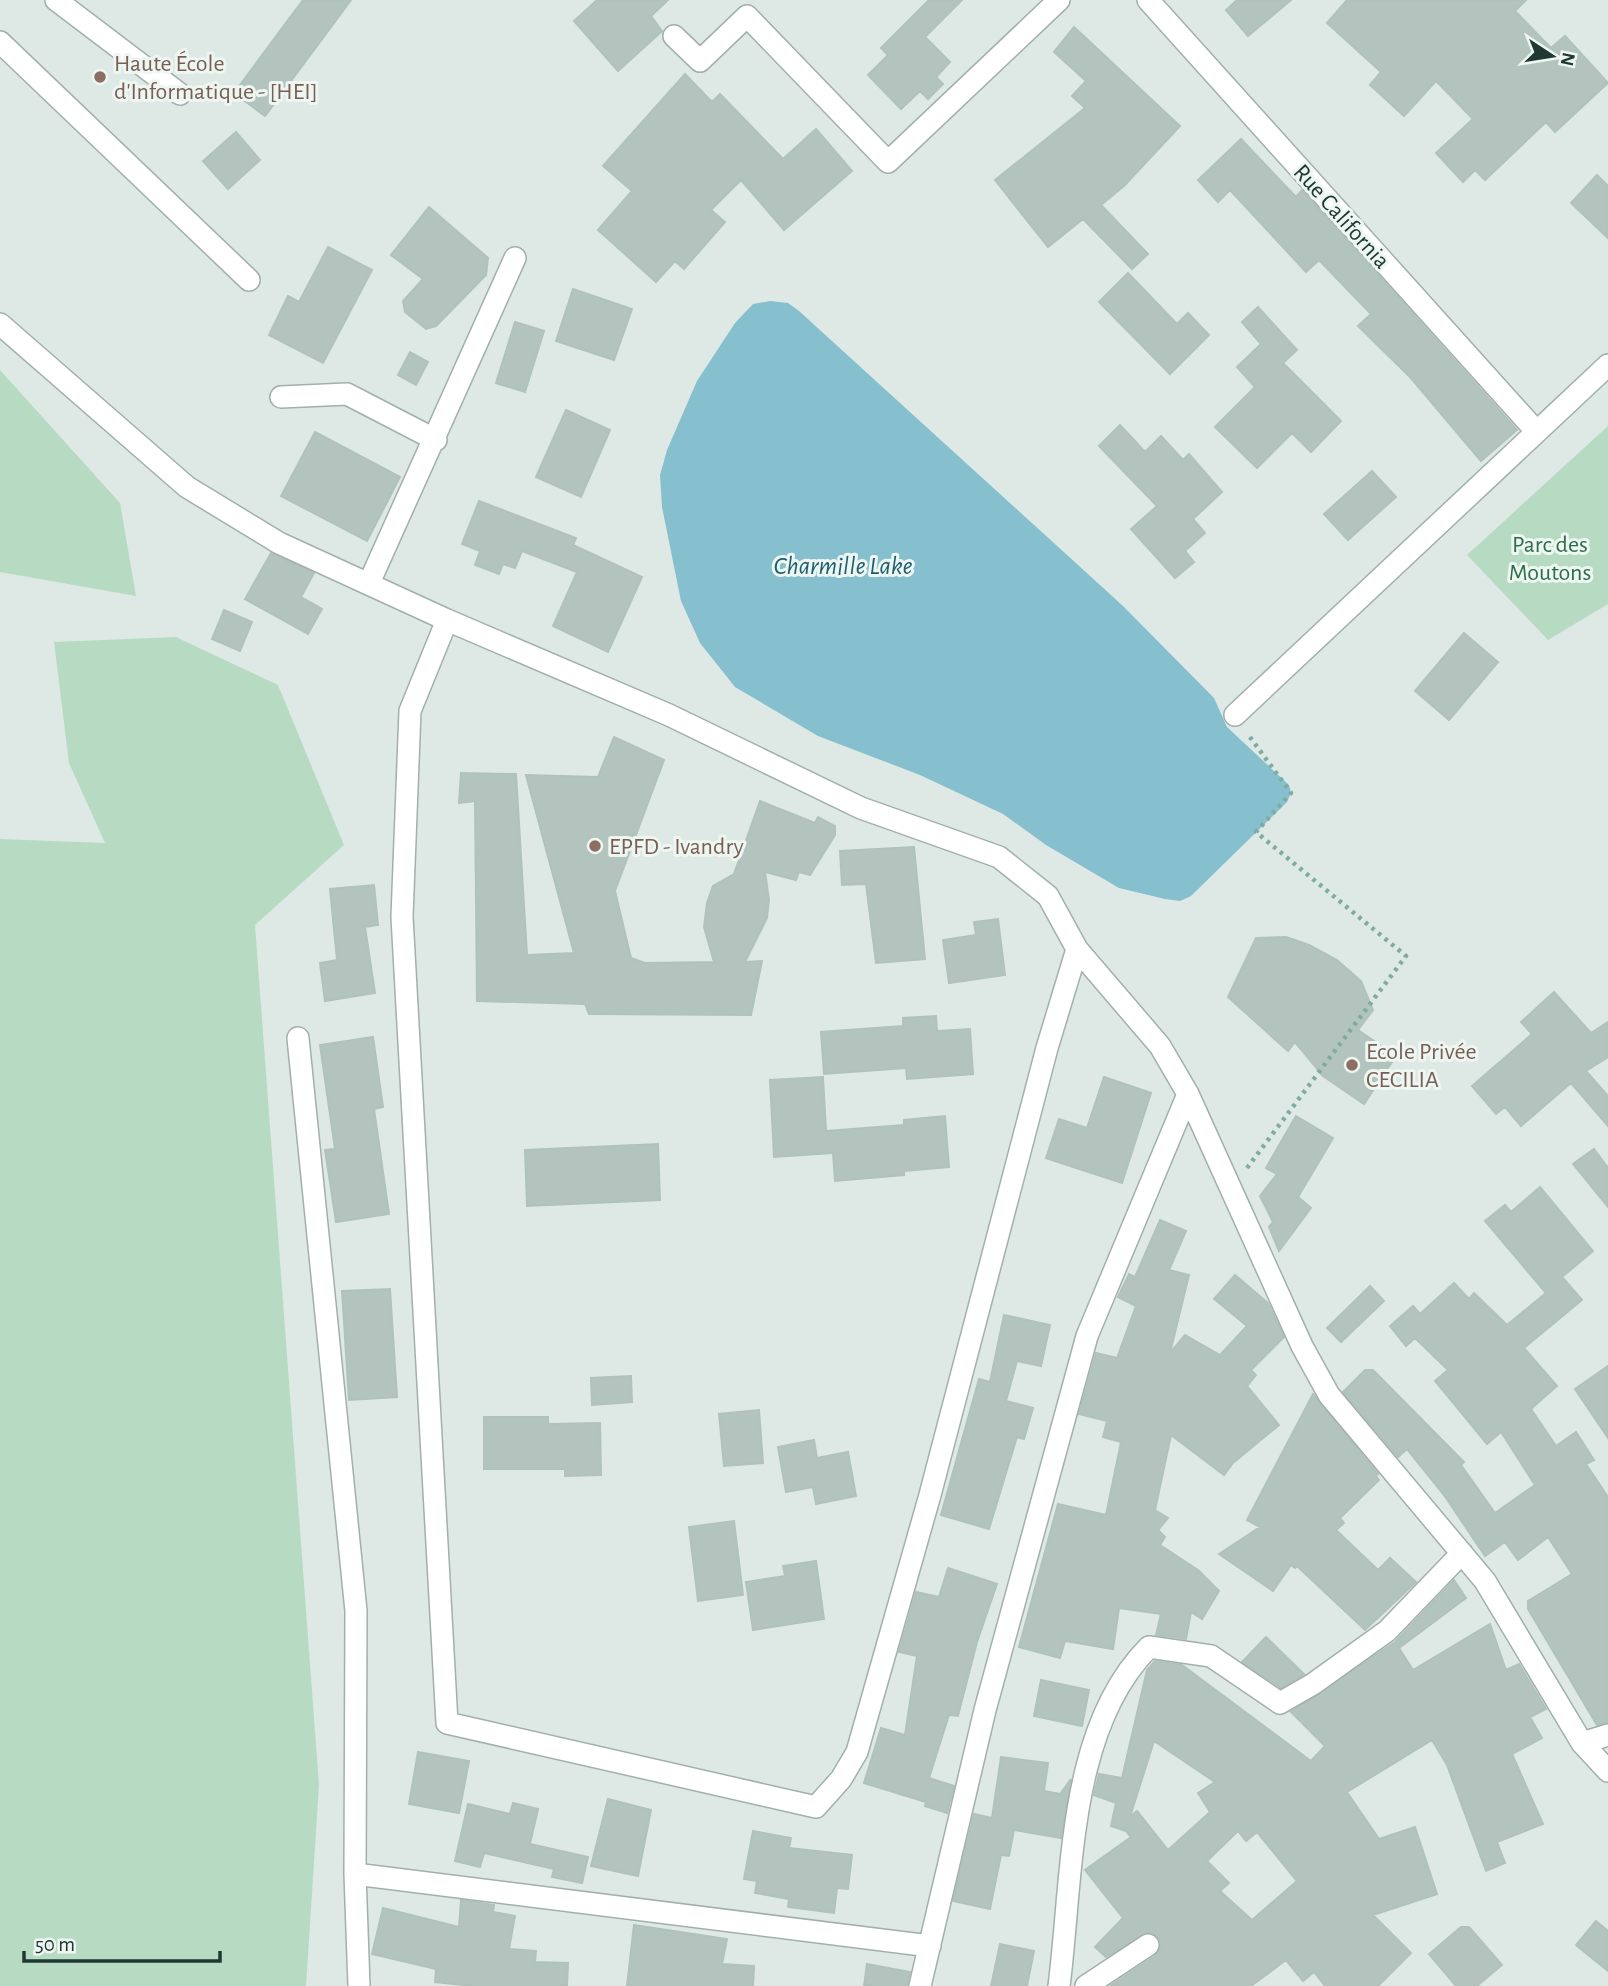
<svg xmlns="http://www.w3.org/2000/svg" width="1608" height="1986" font-family="'Alegreya Sans',sans-serif">
<rect width="100%" height="100%" fill="#dee9e5"/>
<path fill="#b6dbc2" d="M0,370l120,133 16,93 -136,-24z
M1608,426v178l-60,36 -81,-85z
M176,637l102,48 66,160 -89,80 64,860 -13,201h-306v-1147l105,4 -36,-80 -15,-121z"/>
<path fill="#86bfce" d="M770,301l18,2 11,8 324,295 91,92 13,29 62,58 2,8 -4,9 -96,94 -11,5 -15,-2 -46,-11 -73,-43 -43,-31 -83,-39 -102,-39 -83,-49 -35,-44 -19,-42 -19,-94 -2,-32 7,-25 30,-69 38,-58 18,-19z"/>
<path fill="#b3c4be" stroke="#b0c2bc" stroke-width="2" fill-rule="evenodd" d="M303,0h48l-86,116 -31,-23z
M597,0h71l-17,16 11,15 -44,40 -44,-50z
M929,0h33l-37,37 25,25 -14,15 7,7 -15,15 -8,-8 -19,18 -33,-34 20,-20 -7,-7z
M1237,0h54l-43,36 -22,-26z
M1347,0h179l-11,11 36,37 14,-12 43,47 -53,49 -9,-10 -61,58 -10,-10 -12,12 -27,-29 37,-34 -37,-38 -32,35 -34,-31 11,-13 -54,-49z
M1074,27l106,99 -56,60 -23,19 47,49 -16,15 -49,-50 -35,28 -53,-67 90,-72 -13,-12 14,-15 -32,-29z
M685,74l27,28 8,-8 63,65 33,-30 36,42 -68,59 -43,-50 -30,30 14,12 -41,47 -9,-8 -19,21 -58,-52 34,-39 -29,-25z
M236,132l24,28 -32,29 -25,-28z
M1241,139l55,58 6,-7 215,240 -36,31 -71,-84 -52,-51 13,-12 -52,-54 -13,12 -76,-82 -12,12 -20,-22z
M1597,175l11,11v52l-37,-35z
M429,207l59,51 -2,17 -50,51 -10,3 -21,-17 -2,-11 20,-22 -32,-24z
M328,247l44,23 -49,93 -54,-28 19,-39 11,6z
M1128,273l49,51 11,-11 21,22 -39,39 -71,-72z
M573,289l59,20 -18,51 -58,-19z
M1258,307l39,43 -14,13 58,58 -30,31 -19,-19 -35,35 -42,-41 40,-40 -18,-20 24,-23 -19,-22z
M515,322l29,9 -19,61 -29,-9z
M410,352l18,10 -12,23 -18,-10z
M566,410l44,20 -29,67 -45,-20z
M1120,425l25,27 16,-16 22,24 6,-6 33,38 -29,27 12,14 -20,18 9,11 -19,16 -44,-49 26,-23 -58,-60z
M315,432l85,45 -33,64 -86,-45z
M1372,471l24,26 -48,43 -24,-26z
M479,501l97,37 -3,7 69,32 -34,75 -55,-26 24,-54 -55,-21 -7,17 -12,-4 -4,10 -24,-9 5,-14 -18,-7z
M271,553l43,20 -13,24 21,12 -14,25 -63,-35z
M224,610l28,12 -12,29 -28,-12z
M1464,633l34,29 -49,58 -34,-29z
M614,737l50,23 -49,131 16,67 14,5 69,-1 -10,-35 3,-24 6,-17 21,-12 26,-73 55,22 3,-6 17,9v9l-25,40 -11,-3 -3,8 -31,-8 4,28 -2,18 -22,44 17,-1 -11,54 -162,-1 -4,-10 -108,-3 -2,-200 -16,2 2,-30 55,1 11,181 47,-2 -48,-178 72,2z
M914,847l11,112 -49,4 -10,-79 -24,1 -2,-34z
M374,885l4,40 -13,2 10,66 -50,8 -5,-38 17,-3 -7,-71z
M998,919l7,56 -56,8 -6,-43 33,-5 -2,-13z
M1286,937l23,8 28,15 24,21 12,29 -15,20 38,26 -32,48 -41,-28 -28,-34 -7,9 -60,-54 28,-59z
M1554,992l37,41 17,-11v35l-22,14 22,25v30l-37,-43 -50,43 -16,-19 -9,7 -24,-28 60,-52 -11,-12z
M936,1016l1,15 33,-2 3,45 -66,5 -1,-11 -82,6 -3,-42 82,-6v-8z
M373,1037l10,70 -9,2 15,105 -53,8 -11,-72 10,-1 -15,-104z
M823,1077l3,54 78,-6v-5l41,-4 4,51 -45,4v4l-69,6 -2,-28 -59,4 -4,-77z
M1104,1077l47,16 -29,90 -76,-25 13,-39 28,9z
M1296,1116l37,22 -35,59 13,11 -32,43 -10,-24 4,-5 -13,-26 17,-22 -11,-6z
M658,1144l2,56 -133,6 -2,-56z
M1594,1149l14,19v39l-35,-43z
M1540,1187l53,64 -31,26 20,23 -58,48 33,38 -26,23 25,37 20,-14 18,28 -8,4 22,33v225l-11,3 -69,-116v-8l44,-27 -24,-37 -30,23 -13,-18 -20,14 -41,-61 -37,-46 -9,8 -55,-65 22,-22h8l91,92 -3,3 34,48 40,-28 -34,-53 -14,12 -52,-63 13,-11 -33,-32 -9,8 -16,-20 23,-20 7,8 34,-31 15,16 5,-6 33,32 39,-32 -61,-72 20,-16 6,7z
M1160,1220l26,11 -17,39 20,5 -19,78 15,-18 35,20 27,-29 -33,-27 21,-24 33,28 16,34 -33,33 5,5 -9,11 32,39 -46,38 -9,12 -53,-40 -16,75 13,8 -10,12 7,7 -5,8 38,25 21,21 -17,28 -11,-7 -5,27 -30,-4 5,-21 -42,-6 -6,41 -48,-8 -5,17 -41,-11 39,-143 48,11 15,-73 -18,-5 4,-16 -28,-7 17,-61 21,5 19,-52 -18,-9 11,-23 6,3z
M1370,1286l14,15 -43,41 -14,-14z
M390,1289l7,108 -48,3 -7,-109z
M1004,1315l46,10 -9,41 -24,-5 -11,40 27,7 -9,31 -7,-2 -28,92 -48,-14 38,-136 11,3z
M1608,1366v72l-33,-49z
M631,1376l1,26 -40,3 -1,-27z
M1313,1394l65,80 -2,2 3,4 -39,38 4,5 -8,7 42,40 12,-12 26,24 -51,48 -68,-64 -2,2 -4,-3 -18,26 -54,-37 41,-27 -13,-7z
M759,1410l4,53 -39,3 -5,-52z
M484,1417h64v7l52,-1 1,52 -36,1v-7h-81z
M814,1440l3,18 31,-6 8,44 -40,8 -3,-17 -27,5 -8,-45z
M734,1521l9,74 -45,6 -9,-74z
M816,1561l8,58 -71,11 -7,-48 39,-6 -2,-10z
M948,1568l49,16 -20,58 -19,74 -9,-1 -20,63 25,8 -7,27 -22,-7 1,-4 -62,-19 17,-55 24,7 12,-79 -18,-4 17,-60 23,5z
M1454,1580l12,18 -67,50 14,22 77,-46 16,46 13,-6 27,45 -16,8 12,21 -30,16 31,70 -46,18 8,21 -19,8 -39,-106 -15,-25 -85,52 32,47 36,-12 22,67 -64,21 38,38 -33,33h-53l-11,-14 -11,9 -17,-21 -35,26h-141l45,-30 6,-11 -3,-8 -10,-5 -42,25 -11,-10 28,-29 -38,-48 46,-33 -5,-6 -15,-5 5,-23 -22,-8 5,-21 23,4 25,-108 8,-9 27,4 129,96 14,-15 -34,-34 104,-70zM1154,1741l61,41 -17,11 12,19 -42,38 -31,-39 -7,6zM1238,1831l8,10 11,-9 40,49 -45,39 -32,-29 9,-8 -22,-22z
M1266,1637l38,37 -23,14 -39,-26z
M1041,1680l48,10 -7,36 -48,-10z
M418,1752l51,9 -10,52 -50,-9z
M1001,1757l47,6 -4,28 16,3 11,-15 -10,59 -47,-8 -5,26 -8,-1 -11,54 -37,-8 21,-87 18,4z
M608,1799l43,11 -13,66 -47,-10z
M513,1803l25,6 -8,35 58,13 -6,26 -30,-6 2,-8 -70,-16 -4,14 -25,-6 13,-57 42,10z
M753,1831l38,7 -2,10 63,7 -4,34 -11,-1 -3,25 -46,-6 1,-8 -34,-6 2,-12 -13,-2z
M461,1900l33,5 -1,7 22,4 -6,33 27,2 -1,11 33,1 -1,23h-95l-37,-4 1,-13 -64,-15 11,-46 76,19z
M1596,1921l12,10v40l-32,-26z
M634,1925l93,14 -5,25 32,2 -1,20h-126z
M1461,1927h8l33,38 -25,21h-21l-27,-32z
M1000,1944l34,7 -7,35h-36z
M867,1964l43,8 -3,14h-43z"/>
<g fill="none" stroke-linecap="round" stroke-linejoin="round">
<defs>
<path id="minor" d="M56,0l124,94
M1148,0l388,431
M674,36l26,25 47,-45 141,146 171,-162
M0,42l249,238
M0,324l187,163 92,56 168,77 222,95 192,93 138,49 49,39 29,53 -30,99 -117,447 -73,257 -16,27 -25,28 -369,-84 -45,-806 8,-206 37,-91
M281,397l66,-3 89,46
M369,583l146,-325
M1235,715l373,-350
M1077,949l83,97 28,48 114,252 27,49 156,186 97,162 26,28
M298,1038l58,573 -1,263 4,112
M1582,1743l26,-8
M355,1874l575,72
M920,1986l65,-276 102,-374 101,-242
M1059,1986c14,-108 8,-257 90,-339l62,9 69,47 33,-19 74,-53 75,-78
M1086,1986l62,-41"/>
</defs>
<use href="#minor" stroke="#a1b0ac" stroke-width="24"/>
<path stroke="#7eaca1" stroke-width="4.5" stroke-dasharray="3.5 5" stroke-linecap="butt" d="M1247,1168l159,-212 -150,-124 35,-39 -44,-60"/>
<use href="#minor" stroke="#fff" stroke-width="21"/>
</g>
<g fill="#8d6e63" stroke="#eef6f2" stroke-width="2.5">
<circle cx="100" cy="77" r="7"/>
<circle cx="595" cy="846" r="7"/>
<circle cx="1352" cy="1065" r="7"/>
</g>
<g text-anchor="middle" stroke-width="6" stroke-linejoin="round" paint-order="stroke">
<g font-size="24" fill="#785e54" stroke="#eef6f2" text-anchor="start">
<text x="114" y="71">Haute École<tspan x="114" dy="28">d'Informatique - [HEI]</tspan></text>
<text x="609" y="854">EPFD - Ivandry</text>
<text x="1366" y="1059">Ecole Privée<tspan x="1366" dy="28">CECILIA</tspan></text>
</g>
<g font-size="24" fill="#203833" stroke="#eef6f2">
<text transform="translate(1342 216) rotate(48)" y="8">Rue California</text>
</g>
<g font-size="24" fill="#2b6e49" stroke="#eef6f2">
<text x="1550" y="552">Parc des<tspan x="1550" dy="28">Moutons</tspan></text>
</g>
<g font-size="26" font-style="italic" fill="#1c5e72" stroke="#eef6f2">
<text x="843" y="574">Charmille Lake</text>
</g>
</g>
<g transform="translate(1552 56) rotate(102)" stroke="#eef6f2" stroke-width="5" paint-order="stroke">
<path d="M0-5L12 26L0 18L-12 26Z" fill="#203833"/>
<text y="-10" font-size="19" font-weight="bold" text-anchor="middle" fill="#203833">N</text>
</g>
<path d="M24 1951v10h196v-10" fill="none" stroke="#203833" stroke-width="3.5"/>
<text x="35" y="1951" font-size="21" fill="#203833" stroke="#eef6f2" stroke-width="5" paint-order="stroke">50 m</text>
</svg>
